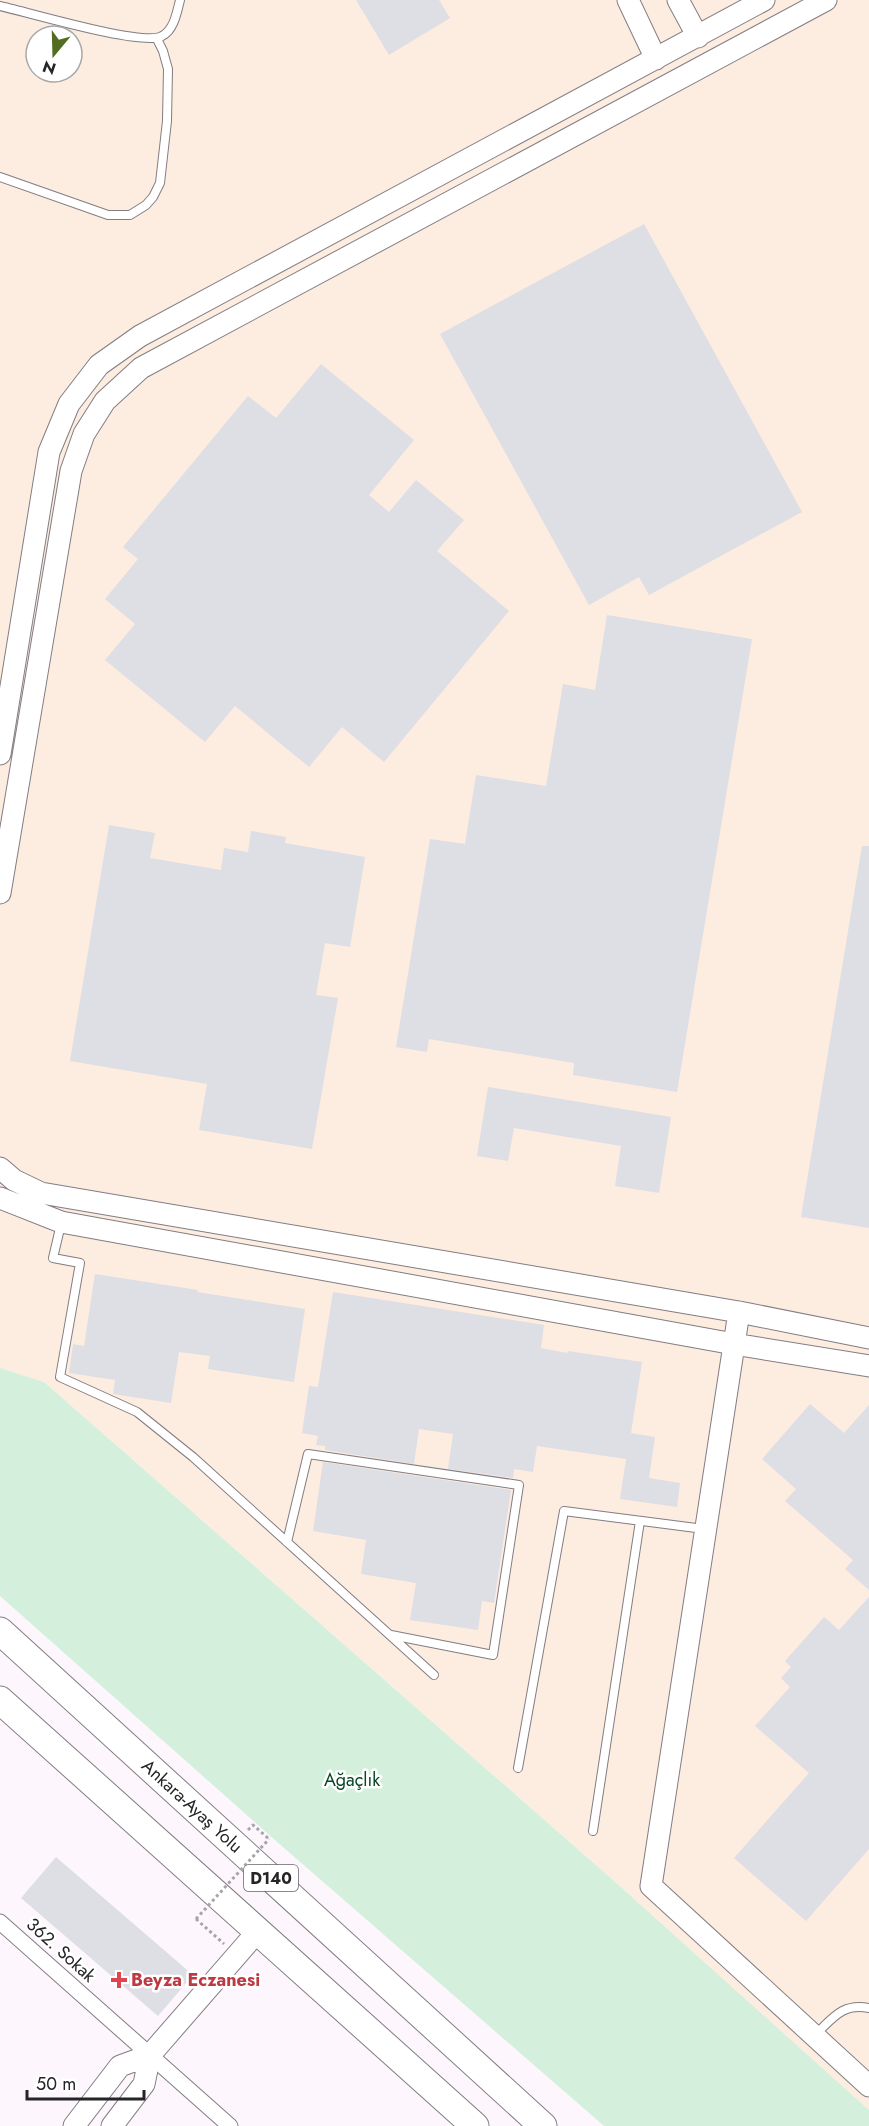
<svg xmlns="http://www.w3.org/2000/svg" width="869" height="2126" font-family="Jost,sans-serif">
<rect width="100%" height="100%" fill="#fdf7fd"/>
<path fill="#fdece0" fill-rule="evenodd" d="M0,0h869v2110l-256,-230 -569,-498 -44,-14zM36,36h36v36h-36z"/>
<path fill="#d4f0dd" d="M0,1368l44,14 569,498 256,230v16h-265l-328,-285 -276,-245z"/>
<path fill="#dedee5" d="M356,0h83l11,18 -61,37z
M644,224l158,288 -153,83 -10,-18 -50,28 -149,-271z
M321,364l93,76 -45,55 20,17 27,-32 48,40 -27,31 72,60 -125,151 -42,-35 -33,40 -74,-61 -30,36 -100,-82 30,-36 -30,-25 33,-40 -15,-12 125,-151 28,22z
M607,615l145,24 -75,453 -104,-17 1,-12 -145,-24 -2,13 -31,-5 34,-208 35,5 11,-69 70,11 17,-102 32,6z
M109,825l46,8 -5,25 71,12 3,-22 24,4 3,-21 35,6 -1,6 80,14 -15,90 -25,-4 -9,52 22,3 -26,151 -113,-19 8,-46 -137,-23z
M862,846h7v382l-68,-11z
M488,1087l183,30 -12,76 -44,-7 6,-40 -107,-18 -6,33 -31,-5z
M95,1274l103,16 -1,2 108,17 -11,73 -86,-13 2,-13 -31,-4 -8,51 -58,-9 2,-14 -46,-7 4,-29 11,2z
M333,1292l211,33 -3,23 26,5 1,-2 74,11 -11,71 24,4 -6,41 31,5 -3,24 -57,-8 6,-40 -89,-13 -4,26 -19,-3 -1,9 -65,-9 5,-35 -34,-5 -5,35 -89,-14v-4l-9,-1 2,-9 -16,-3 7,-47 9,1z
M810,1404l34,29 25,-28v185l-24,-21 8,-9 -68,-59 11,-12 -34,-30z
M323,1462l188,28 -17,113 -12,-2 -4,29 -68,-10 6,-37 -55,-9 5,-34 -53,-9z
M869,1597v252l-63,72 -72,-63 75,-85 -54,-47 35,-39 -9,-9 10,-11 -6,-6 39,-44 15,13z
M56,1857l137,118 -35,41 -137,-118z"/>
<g fill="none" stroke-linecap="round" stroke-linejoin="round">
<defs>
<path id="lane" d="M0,6c27,6 144,41 162,30 12,-6 15,-24 18,-36
M0,177l108,38h22l16,-10 7,-8 7,-14 7,-62 1,-52 -5,-18 -6,-12
M61,1224l-8,34 27,5 -20,114 77,35 56,45 241,218
M287,1542l21,-88 211,31 -26,170 -102,-20
M518,1768l46,-257 140,18
M593,1831l47,-310
M815,2035c18,-17 27,-32 54,-27"/>
<path id="street" d="M0,1922l230,204"/>
<path id="secondary" d="M628,0l28,59
M678,0l20,37
M0,754l49,-302 20,-48 30,-39 41,-29 624,-336
M0,893l71,-422 13,-37 21,-33 36,-33 685,-368
M0,1168l14,12 27,13 698,119 130,26
M0,1198l61,24 673,122 135,22
M739,1312l-88,574 218,200
M150,2055l108,-124
M74,2126l46,-60 30,-11 -6,29 -32,42"/>
<g id="highway">
<path id="s1" d="M0,1631l543,495"/>
<path d="M0,1700l475,426"/>
</g>
</defs>
<use href="#lane" stroke="#827d82" stroke-width="10"/>
<use href="#street" stroke="#827d82" stroke-width="17"/>
<use href="#secondary" stroke="#827d82" stroke-width="23"/>
<use href="#highway" stroke="#827d82" stroke-width="29"/>
<path stroke="#a8a4a9" stroke-width="3" stroke-dasharray="3 3" stroke-linecap="butt" d="M248,1830l5,-5 16,14
M196,1919l28,25"/>
<use href="#lane" stroke="#fff" stroke-width="8"/>
<use href="#street" stroke="#fff" stroke-width="15"/>
<use href="#secondary" stroke="#fff" stroke-width="21"/>
<use href="#highway" stroke="#fff" stroke-width="27"/>
<path stroke="#a8a4a9" stroke-width="3" stroke-dasharray="3 3" stroke-linecap="butt" d="M196,1919l73,-80"/>
</g>
<path fill="#e0444e" stroke="#fff" stroke-width="2" d="M116 1971h6v6h6v6h-6v6h-6v-6h-6v-6h6z"/>
<g text-anchor="middle" stroke-width="5" stroke-linejoin="round" paint-order="stroke">
<rect fill="#fff" stroke="#666667" stroke-width="1.5" x="244" y="1865" width="54" height="26" rx="4.5"/>
<g font-size="16" font-weight="bold" fill="#252426">
<text x="271" y="1884">D140</text>
</g>
<g font-size="18" fill="#044727" stroke="#fff">
<text x="352" y="1786">Ağaçlık</text>
</g>
<g font-size="18" fill="#252426" stroke="#fff">
<text dy="6" stroke="none"><textPath href="#s1" startOffset="260">Ankara-Ayaş Yolu</textPath></text>
<text transform="translate(61 1950) rotate(42)" y="6">362. Sokak</text>
</g>
<g font-size="18" font-weight="bold" fill="#be3a42" stroke="#fff" text-anchor="start">
<text x="131" y="1986">Beyza Eczanesi</text>
</g>
</g>
<g transform="translate(54 54) rotate(199)"><circle r="28" fill="#ffffff" stroke="#a8a7a8" stroke-width="1.5"/>
<path d="M0-4.5L10 22L0 15L-10 22Z" fill="#526d1f"/>
<text y="-9" font-size="16" font-weight="bold" text-anchor="middle" fill="#252426">N</text>
</g>
<path d="M27 2090v9h117v-9" fill="none" stroke="#252426" stroke-width="3"/>
<text x="36" y="2090" font-size="18" fill="#252426" stroke="#ffffff" stroke-width="4.5" paint-order="stroke">50 m</text>
</svg>
